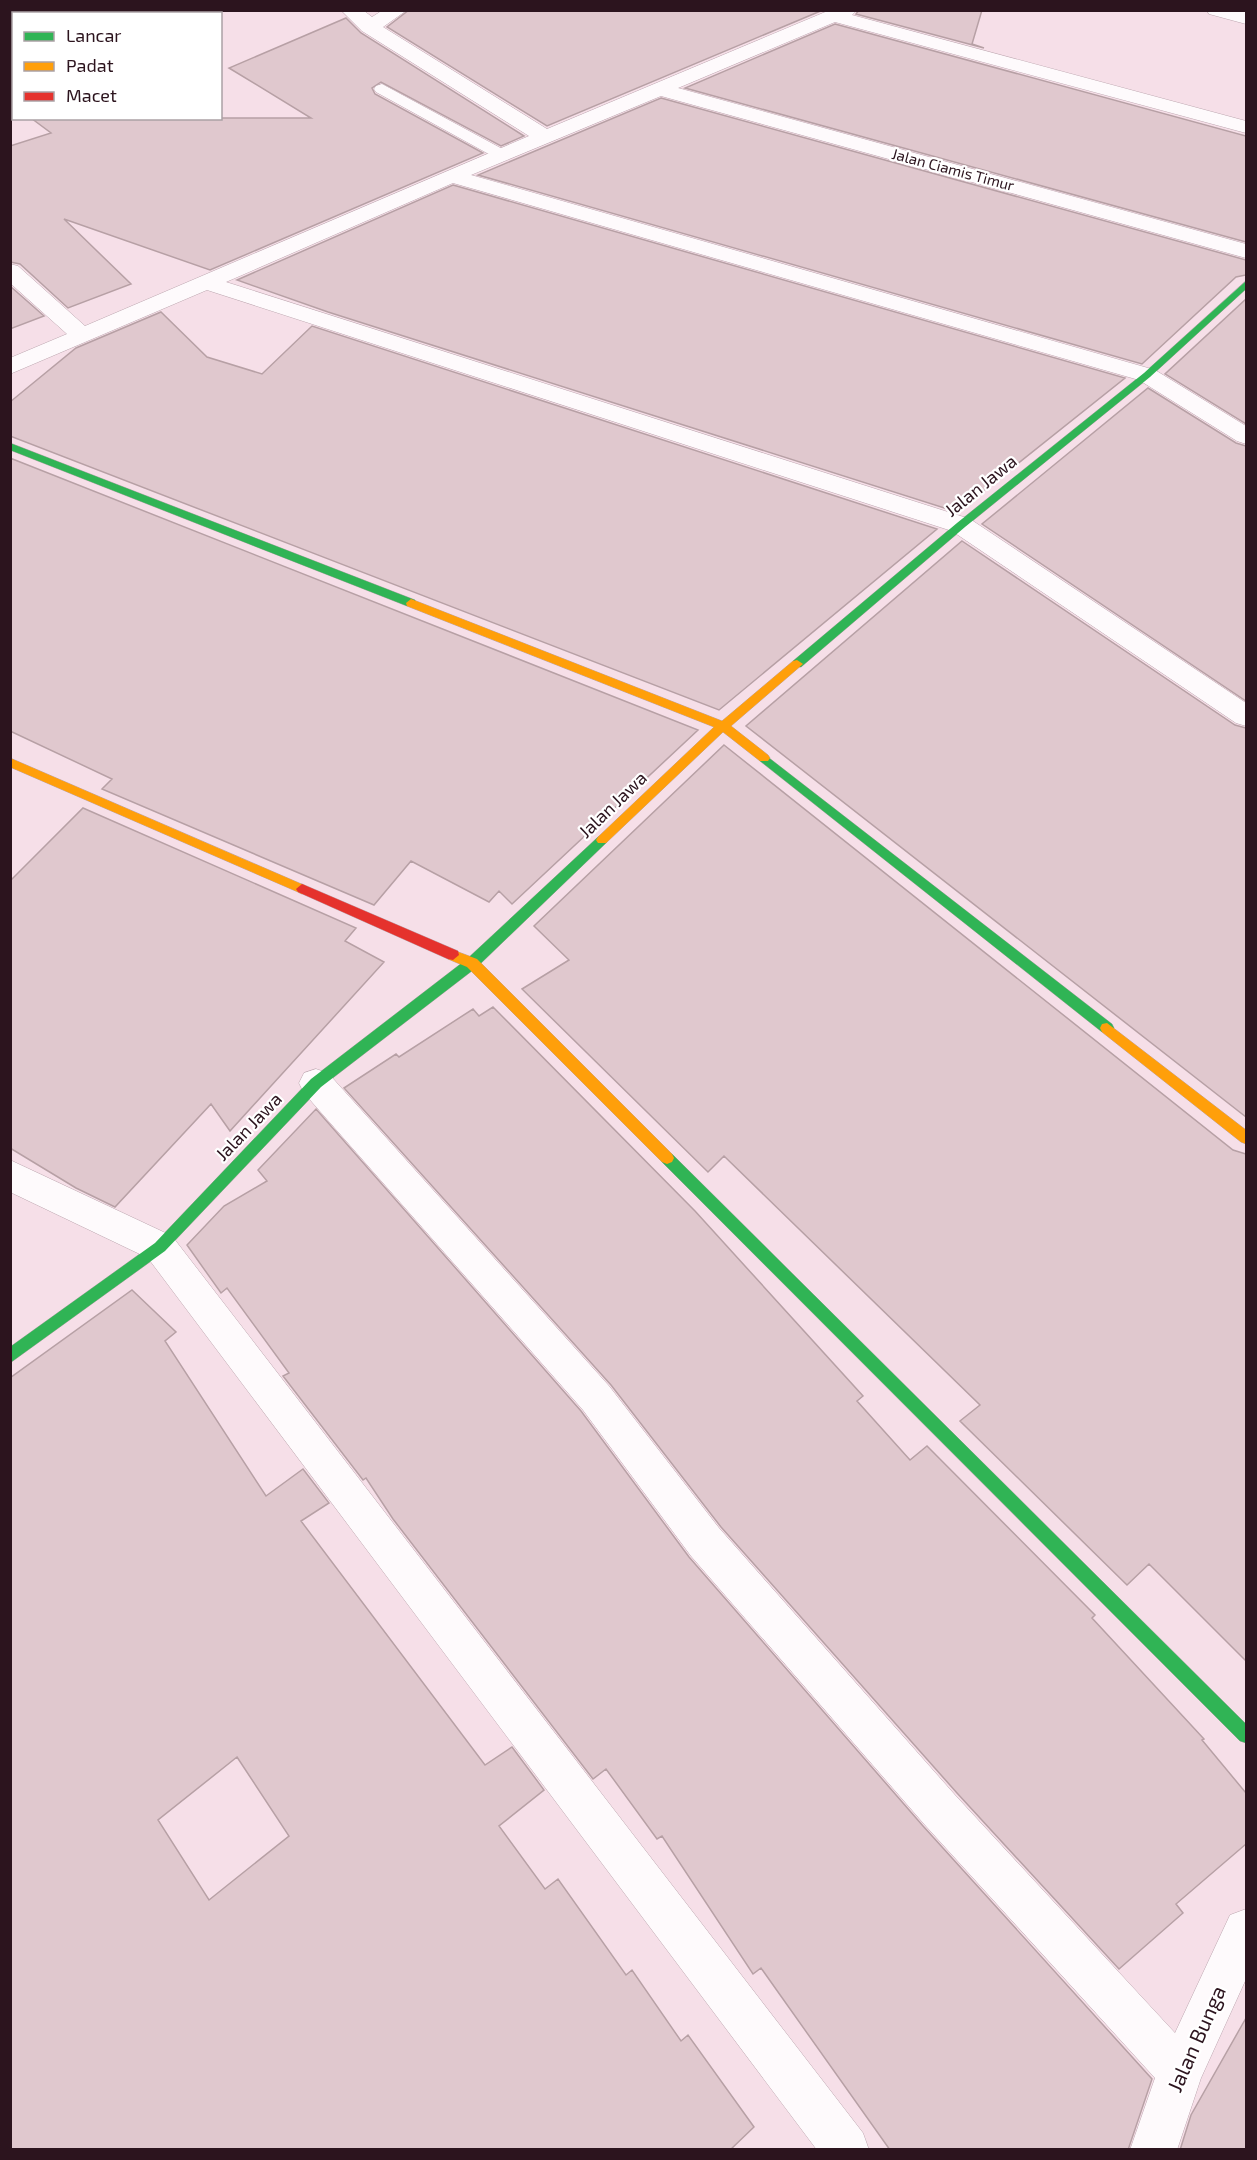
<svg xmlns="http://www.w3.org/2000/svg" width="1257" height="2160" font-family="'Exo 2',sans-serif">
<rect width="100%" height="100%" fill="#f6dfe8"/>
<path fill="#e0c8ce" stroke="#b7a0a5" stroke-width="1.5" fill-rule="evenodd" d="M409,10h414l-276,116 -160,-99z
M859,10h123l-10,34 12,4 -128,-34z
M346,18l15,15 163,103 -23,10 -120,-64 -9,6 3,6 108,59 -273,117 -146,-51 67,65 -63,24 -48,-44 -10,-2v-116l41,-13 -20,-15h280l-82,-50z
M835,24l411,112v106l-561,-154z
M661,98l585,162v15l-10,2 -94,87 -664,-189z
M453,185l672,193 -168,134 -629,-200 -91,-32z
M10,286l34,30 -34,13z
M1246,299v125l-81,-50z
M161,312l46,45 55,17 50,-48 625,203 -218,181 -709,-274v-34l66,-54z
M1148,388l88,55 10,3v255l-264,-177z
M10,458l688,272 -186,174 -13,-13 -10,11 -78,-41 -37,44 -272,-116 10,-10 -102,-48z
M962,541l273,184 11,3v389l-500,-391z
M724,745l509,405 13,4v507l-97,-97 -22,21 -167,-164 20,-16 -256,-249 -16,16 -186,-183 47,-29 -35,-34z
M83,808l273,120 -11,13 39,21 -154,169 -19,-27 -96,103 -39,-19 -66,-40v-267z
M493,1007l202,204 168,185 -6,5 53,59 17,-14 168,169 -3,3 112,121 -2,1 44,53v51l-70,60 7,9 -64,56 -162,-176 -236,-266 -110,-142 -267,-297 52,-34 3,3 74,-48 6,7z
M316,1109l265,302 108,146 234,269 229,253 -24,71h-238l-129,-182 -8,6 -91,-138 -5,3 -51,-70 -13,10 -200,-260 -27,-41 -3,2 -80,-104 6,-3 -62,-85 -6,5 -34,-48 37,-39 43,-25 -9,-11z
M132,1290l44,42 -11,9 101,155 37,-27 26,34 -28,18 184,244 27,-18 32,43 -45,36 46,63 13,-10 68,96 6,-5 49,71 7,-6 66,92 -24,23h-720v-772zM237,1757l52,79 -80,64 -51,-80z
M1246,2018v132h-66l11,-35z"/>
<g fill="none" stroke-linecap="round" stroke-linejoin="round">
<defs>
<path id="lane" d="M382,84l126,68 2,3 -2,3h-12l-120,-66 -2,-3 2,-3z"/>
<path id="street" d="M341,10h22l9,7 11,-7h24l-24,17 164,102 283,-119h27l-5,5 394,106v12l-411,-111 -157,66 568,156v14l-585,-162 -190,79 684,195 91,56v18l-9,-3 -98,-61 -686,-197 -227,99 744,237 276,184v23l-10,-3 -284,-192 -745,-241 -197,84v-16l57,-24 -57,-51v-19l8,2 67,60 444,-190 -167,-105z
M1207,10l39,2v12l-37,-10z
M316,1069l12,4 281,313 110,142 236,267 220,238 55,-118 16,-6v70l-45,99 -24,72h-47l25,-72 -230,-253 -234,-269 -108,-146 -279,-317 -5,-10 5,-10z
M10,1160l162,76 691,897 6,17h-52l-669,-892 -138,-66z"/>
<path id="fast" d="M1246,281v8l-96,88 -185,150 -164,140h-8v-6l164,-138 187,-150z
M10,443l405,157 1,3 -1,3h-8l-397,-156z
M764,754l348,270 2,4 -2,4h-10l-342,-271 -2,-3z
M602,835l4,2 2,3 -2,3 -129,124 -156,120 -156,164 -155,112v-16l145,-104 156,-164 156,-120 131,-122z
M667,1152l5,2 574,570v19l-6,-2 -578,-579 -2,-4 2,-4z"/>
<path id="slow" d="M411,599l311,122 71,-60 4,-1 6,4 -72,62 37,29 2,3 -2,3h-8l-37,-29 -117,111h-8l-2,-3 2,-3 116,-110 -307,-121 -1,-3z
M10,758l296,128 2,3 -6,5 -4,-2 -288,-125z
M453,950l24,9 195,195 2,4 -2,4 -5,2 -5,-2 -195,-195 -19,-8 -1,-4 1,-4z
M1107,1023l139,107v14l-5,-2 -139,-110 -2,-4 2,-4z"/>
<path id="jam" d="M302,884l156,67 1,4 -6,5 -5,-1 -150,-67 -2,-3z"/>
</defs>
<use href="#lane" stroke="#bca6af" stroke-width="1"/>
<use href="#street" stroke="#bca6af" stroke-width="1"/>
<use href="#fast" stroke="#bca6af" stroke-width="1"/>
<use href="#slow" stroke="#bca6af" stroke-width="1"/>
<use href="#jam" stroke="#bca6af" stroke-width="1"/>
<use href="#lane" fill="#fefafc" fill-rule="evenodd"/>
<use href="#street" fill="#fefafc" fill-rule="evenodd"/>
<use href="#fast" fill="#30b455" fill-rule="evenodd"/>
<use href="#slow" fill="#ff9f0a" fill-rule="evenodd"/>
<use href="#jam" fill="#e5322d" fill-rule="evenodd"/>
</g>
<g text-anchor="middle" stroke-width="4.5" stroke-linejoin="round" paint-order="stroke">
<g font-size="15" fill="#2c141e" stroke="#fff">
<text transform="translate(953 170) rotate(15)" y="5">Jalan Ciamis Timur</text>
</g>
<g font-size="18" fill="#2c141e" stroke="#fff">
<text transform="translate(981 486) rotate(-39)" y="6">Jalan Jawa</text>
<text transform="translate(613 805) rotate(-44)" y="6">Jalan Jawa</text>
<text transform="translate(249 1127) rotate(-46)" y="6">Jalan Jawa</text>
</g>
<g font-size="21" fill="#2c141e" stroke="#fff">
<text transform="translate(1197 2039) rotate(-66)" y="7">Jalan Bunga</text>
</g>
</g>
<rect width="1257" height="2160" fill="none" stroke="#2c141e" stroke-width="24"/>
<rect x="12" y="12" width="210" height="108" fill="#ffffff" stroke="#aba1a5" stroke-width="1.5"/>
<rect x="24" y="32" width="30" height="9" fill="#30b455" stroke="#aba1a5" stroke-width="1.5"/>
<text x="66" y="42" font-size="18" fill="#2c141e">Lancar</text>
<rect x="24" y="62" width="30" height="9" fill="#ff9f0a" stroke="#aba1a5" stroke-width="1.5"/>
<text x="66" y="72" font-size="18" fill="#2c141e">Padat</text>
<rect x="24" y="92" width="30" height="9" fill="#e5322d" stroke="#aba1a5" stroke-width="1.5"/>
<text x="66" y="102" font-size="18" fill="#2c141e">Macet</text>
</svg>
